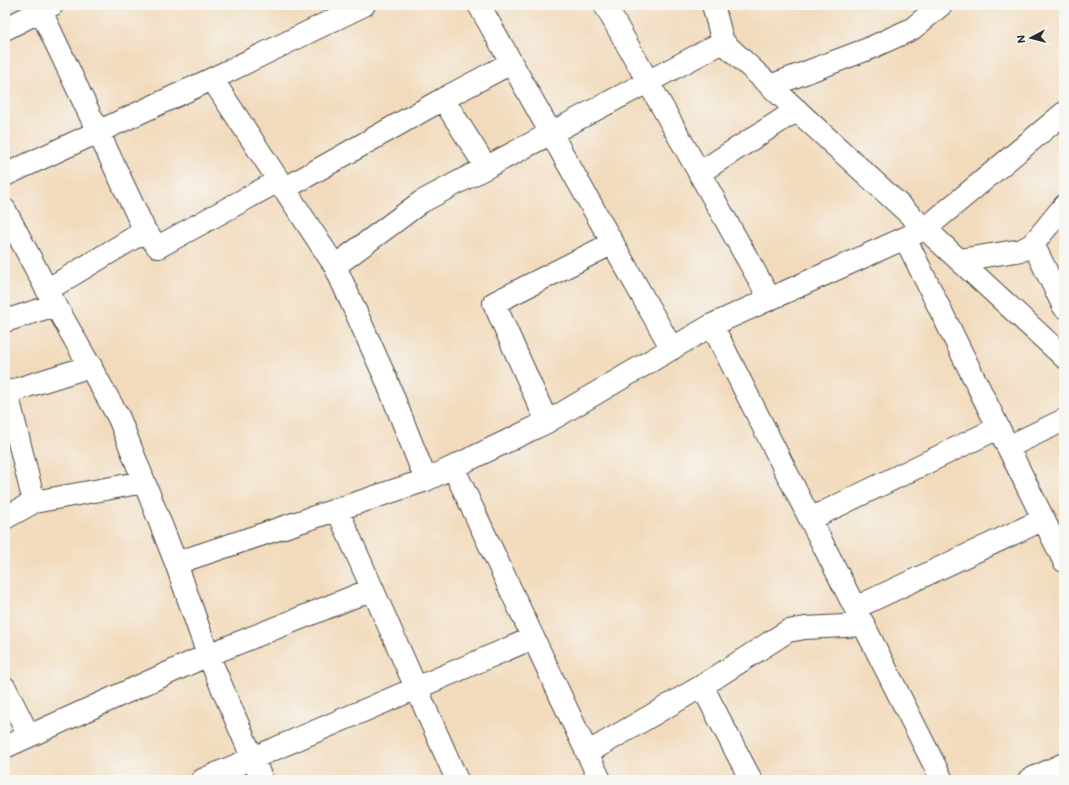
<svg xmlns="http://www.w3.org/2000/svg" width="1069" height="785" font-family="Mali,sans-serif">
<rect width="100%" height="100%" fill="#f6f6f2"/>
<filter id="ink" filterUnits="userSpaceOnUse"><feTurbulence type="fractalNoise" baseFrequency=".025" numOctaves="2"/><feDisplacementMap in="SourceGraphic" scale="8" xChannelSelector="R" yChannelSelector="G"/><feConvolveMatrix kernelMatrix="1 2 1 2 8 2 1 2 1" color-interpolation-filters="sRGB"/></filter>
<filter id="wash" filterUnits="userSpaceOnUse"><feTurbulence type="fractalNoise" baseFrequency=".012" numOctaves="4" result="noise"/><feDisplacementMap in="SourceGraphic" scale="16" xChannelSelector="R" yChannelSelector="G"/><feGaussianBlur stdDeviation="0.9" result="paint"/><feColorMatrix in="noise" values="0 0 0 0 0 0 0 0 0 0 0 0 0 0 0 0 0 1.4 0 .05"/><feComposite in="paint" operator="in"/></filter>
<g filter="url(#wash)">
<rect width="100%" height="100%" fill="#f2dbbd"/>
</g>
<g filter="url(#ink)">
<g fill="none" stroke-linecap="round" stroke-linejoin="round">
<defs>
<path id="minor" d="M38,5l107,226 13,16 120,-66
M479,5l193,344
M605,5l165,294
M713,5l10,37 341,315
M5,29l47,-24
M212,79l123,187 51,113 40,101
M770,86l98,-37 44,-20 29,-24
M443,99l43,68
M699,173l98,-63
M5,175l207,-96 152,-74
M284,189l159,-90 68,-36
M5,210l42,80 72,128 57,145 32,92 54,125
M905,238l159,323
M1033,244l31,63
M959,260l63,-10 11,-6 31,-38
M335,266l86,-64 302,-160
M47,290l98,-59
M5,321l50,-16
M712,325l230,455
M5,393l86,-27
M7,393l27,109
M547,422l-53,-119 119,-60
M1008,447l56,-27
M453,467l147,313
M337,509l120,271
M5,518l29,-16 110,-20
M810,519l188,-91
M176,563l250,-83 121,-58 165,-97 213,-96 139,-116
M855,608l189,-89
M702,686l49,94
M5,688l24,48
M5,747l203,-92 165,-66
M587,753l115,-67 86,-55 17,-3 59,-3
M202,780l331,-142
M1029,780l35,-16"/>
</defs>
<use href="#minor" stroke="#494541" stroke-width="24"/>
<use href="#minor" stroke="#fff" stroke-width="22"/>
</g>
</g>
<rect width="1069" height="785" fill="none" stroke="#f6f6f2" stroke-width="20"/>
<g transform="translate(1031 38) rotate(263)" stroke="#f6f6f2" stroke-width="3" paint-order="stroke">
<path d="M0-3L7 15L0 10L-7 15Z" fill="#2b2b2b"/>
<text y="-6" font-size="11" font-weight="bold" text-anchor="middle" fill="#2b2b2b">N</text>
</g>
</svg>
